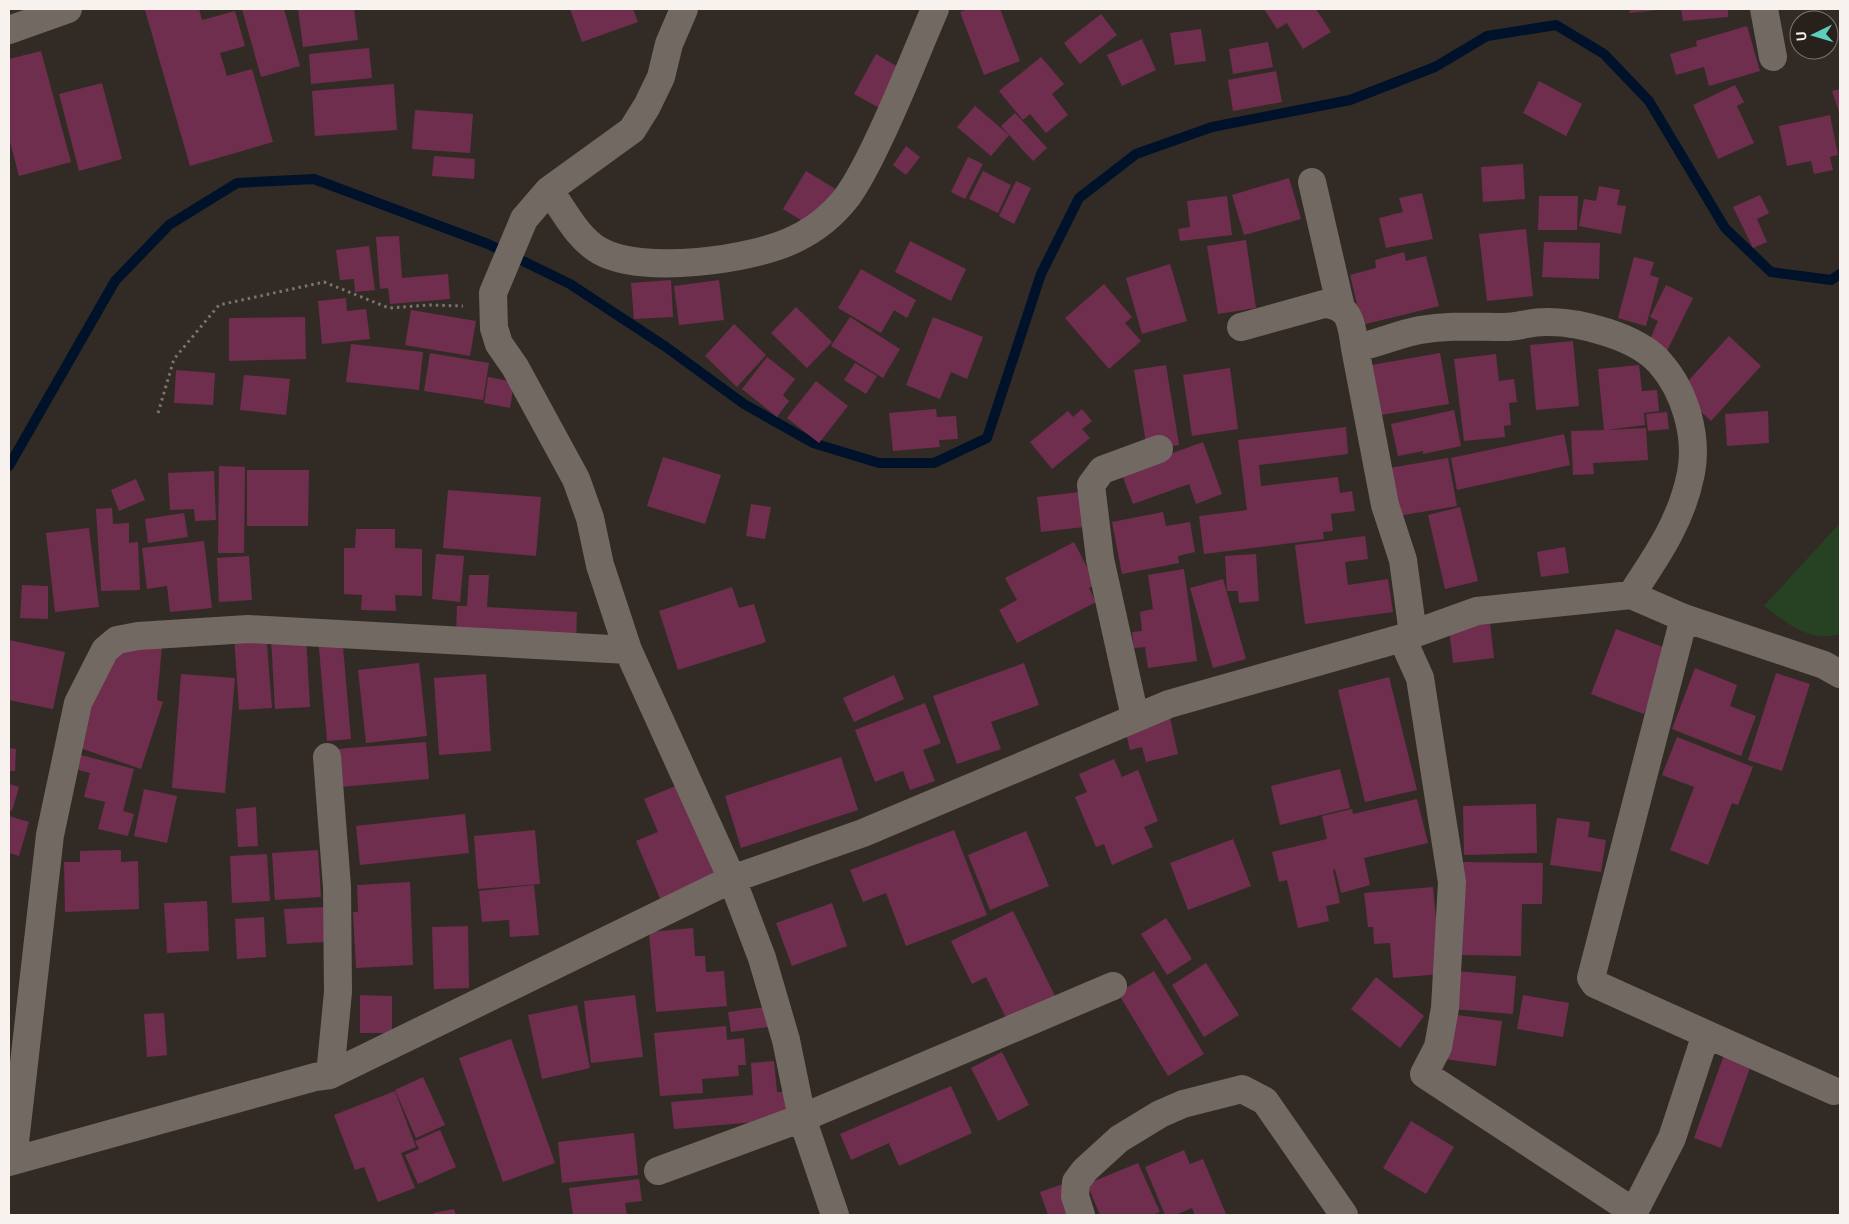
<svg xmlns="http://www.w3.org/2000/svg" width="1849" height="1224" font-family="'Space Grotesk',sans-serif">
<rect width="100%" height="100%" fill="#322b25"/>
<path fill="#274223" d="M1840,523v111c-31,9 -52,-11 -76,-28z"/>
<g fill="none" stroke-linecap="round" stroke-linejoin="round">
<path stroke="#00112a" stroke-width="10" d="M9,466l106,-185 54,-56 68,-42 77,-4 174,65 82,40 96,63 78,57 69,39 66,20h55l53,-25 54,-164 38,-76 57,-44 76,-27 138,-27 85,-33 52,-31 69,-11 48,29 45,47 76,127 46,44 60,8 9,-6"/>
</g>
<path fill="#6f2e4e" d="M199,9l3,11 33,-9 10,35 -25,7 7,23 25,-7 21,73 -83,24 -45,-156z
M242,9h42l16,57 -39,11z
M298,9h56l4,31 -55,7z
M570,9h63l5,13 -56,20z
M968,9h32l20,52 -36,14 -24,-63z
M1264,9h52l15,23 -28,17 -16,-26 -10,6z
M1629,9h29v1l-28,3z
M1681,9h47v8l-45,4z
M1101,14l16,21 -37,29 -16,-21z
M1747,26l13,45 -51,15 -5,-19 -28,8 -6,-21 27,-8 -1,-5z
M1201,29l5,32 -31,4 -5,-32z
M1142,39l14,31 -34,16 -15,-31z
M1268,42l5,25 -40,7 -4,-25z
M369,48l3,30 -61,6 -2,-30z
M41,51l30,111 -52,14 -10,-38v-79z
M876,54l29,17 -22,39 -29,-16z
M1041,57l23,27 -12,10 16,21 -22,18 -16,-19 -7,6 -24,-29z
M1276,71l6,31 -49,9 -5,-31z
M1539,81l43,23 -16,32 -43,-23z
M102,83l20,76 -43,12 -20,-77z
M394,84l3,46 -82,6 -3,-45z
M1735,85l9,17 -7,4 17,37 -36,16 -25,-54z
M1840,89v26l-8,-24z
M975,106l34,29 -18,21 -34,-29z
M415,110l58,4 -3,39 -58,-4z
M1015,113l32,35 -14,13 -32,-35z
M1830,115l8,40 -8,2 3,13 -19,4 -3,-13 -24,5 -8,-40z
M906,146l14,11 -14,18 -13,-10z
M434,156l41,3 -1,20 -42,-3z
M968,157l15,7 -18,35 -14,-7z
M1523,164l2,35 -42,3 -2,-35z
M806,171l31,19 -23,38 -31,-19z
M983,171l28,14 -13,28 -29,-14z
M1289,178l12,41 -57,16 -12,-40z
M1016,181l15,7 -17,36 -15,-8z
M1599,186l21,4 -3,15 9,1 -5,28 -42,-8 5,-27 12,2z
M1422,193l11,46 -47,9 -7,-30 24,-6 -4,-14z
M1760,195l9,18 -12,6 10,23 -14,6 -20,-41z
M1227,196l5,39 -52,6 -2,-12 12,-2 -3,-26z
M1539,196h39l-1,34h-39z
M1526,229l7,67 -46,5 -8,-67z
M399,236l3,42 46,-4 2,25 -60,5 -2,-16 -8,1 -4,-52z
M1246,240l10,68 -38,6 -11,-68z
M910,241l56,28 -15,32 -56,-29z
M1544,242l56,1 -1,36 -57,-2z
M369,246l6,44 -20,2 -1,-13 -14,1 -4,-30z
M1404,252l2,9 20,-5 13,50 -77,19 -12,-50 26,-7 -1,-8z
M1634,257l20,5 -4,13 9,3 -13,48 -28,-8z
M1170,264l17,57 -45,13 -16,-56z
M861,269l55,31 -9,18 -13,-8 -13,23 -43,-25z
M671,280l2,37 -39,2 -3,-36z
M719,280l5,40 -45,5 -5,-39z
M1104,284l28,33 -7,6 16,18 -32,28 -44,-51z
M1666,285l27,13 -27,55 -18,-9 10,-23 -8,-4z
M346,298l1,13 19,-2 4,30 -48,5 -4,-43z
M796,307l36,35 -25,26 -36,-35z
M411,310l65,11 -6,35 -65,-11z
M305,317l1,42 -77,2v-43z
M850,317l50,32 -17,29 -52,-32z
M933,317l50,20 -16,42 -16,-7 -11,27 -34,-14z
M734,324l32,31 -29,32 -32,-31z
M1729,336l32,30 -50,55 -32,-30z
M1573,341l6,65 -43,4 -6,-65z
M351,344l72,8 -4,38 -73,-8z
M430,353l59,10 -6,37 -59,-9z
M1440,353l9,51 -75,12 -8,-50z
M1496,354l3,27 15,-2 3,23 -8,1 2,22 -7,1 1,11 -41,4 -10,-82z
M767,357l28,22 -12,16 6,6 -12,16 -35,-28z
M855,363l22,13 -11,18 -22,-14z
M1166,365l13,80 -32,4 -13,-79z
M1639,365l3,26 15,-1 2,21 -15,2 1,12 -39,5 40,-2 2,32 -55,3 1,11 -21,1 -2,-44 33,-1 -6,-61z
M1230,368l8,61 -46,7 -9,-61z
M176,370l39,3 -2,32 -39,-2z
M244,375l46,4 -4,36 -46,-5z
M488,377l26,5 -4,26 -26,-5z
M816,381l32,25 -29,37 -32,-25z
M936,409l1,8 19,-1 2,23 -19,1 1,7 -47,4 -4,-38z
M1082,409l10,12 -10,8 8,9 -38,31 -22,-27 38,-31 5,6z
M1454,410l7,36 -38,8v-3l-25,5 -7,-32z
M1768,411l1,32 -42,3 -2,-32z
M1667,412l2,17 -21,2 -2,-17z
M1346,427l2,27 -89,11 2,21 77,-9 2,16 12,-2 3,20 -24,3 2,17 -10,1 1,7 -120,15 -5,-38 48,-6 -9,-70z
M1564,434l6,31 -113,25 -6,-32z
M1203,442l19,52 -26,10 -7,-20 -56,20 -12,-32z
M663,457l58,18 -16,49 -58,-18z
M1448,458l9,48 -65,11 -9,-48z
M219,466l26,1 -1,86h-26z
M247,470h62l-1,56h-61z
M214,471l2,49 -21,1 -1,-12 -24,1 -2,-37z
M136,479l9,21 -26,11 -8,-21z
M448,490l93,7 -5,59 -93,-8z
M1080,492l4,35 -43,5 -4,-35z
M751,504l20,3 -6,32 -19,-3z
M1460,507l18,74 -33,8 -17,-74z
M112,508l1,16 16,-1v20l9,-1 2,48 -39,1 -5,-82z
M1163,512l3,14 24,-4 5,30 -17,4 1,7 -57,11 -10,-52z
M184,513l4,24 -40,6 -3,-24z
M89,528l10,79 -44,5 -9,-79z
M356,529h39v19l27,1v47l-27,-1 1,16 -35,-1 1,-15 -18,-1v-46h11z
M1365,536l3,23 -23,3 3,23 40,-6 5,33 -88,12 -10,-79z
M204,541l8,67 -42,4 -3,-26 -20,3 -5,-41z
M1074,542l22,42 -7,4 7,14 -79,41 -18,-33 18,-10 -12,-22z
M1565,547l4,26 -28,4 -4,-25z
M436,554l28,2 -4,46 -28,-3z
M1256,554l3,47 -20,2 -1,-12h-11l-2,-35z
M249,556l3,44 -33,2 -2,-44z
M1184,569l13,92 -49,7 -3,-21 -11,1 -2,-16 10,-1 -2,-19 13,-3 -5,-34z
M469,575h20l-2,32 90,5 -1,31 -120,-7 1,-30h10z
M1223,579l23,80 -33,9 -23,-80z
M22,585l26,1v33l-28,-1z
M732,587l7,21 15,-4 12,38 -88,28 -19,-59z
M1490,623l4,35 -41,5 -4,-35z
M1616,629l52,20 -24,65 -53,-20z
M266,632l6,76 -33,2 -5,-75z
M306,635l4,72 -35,2 -4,-71z
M342,635l9,104 -24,2 -9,-104z
M9,640l56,12 -12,57 -44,-9z
M162,647l-5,53 6,2 -22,67 -67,-23 38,-93z
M419,663l8,73 -61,7 -8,-73z
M1024,663l15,42 -48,17 10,27 -44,15 -24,-68z
M1695,668l42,17 -7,21 26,10 -15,40 -69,-27z
M1776,673l34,11 -28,87 -34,-11z
M181,674l54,4 -10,115 -53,-5z
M486,674l5,77 -52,4 -5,-77z
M894,675l10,24 -50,23 -11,-24z
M1389,677l28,113 -52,12 -27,-112z
M925,703l16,40 -18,7 12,31 -25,9 -7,-19 -28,11 -20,-52z
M1170,718l8,36 -32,8 -4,-15 -12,3 -5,-22z
M1677,737l76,30 -15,38 -6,-2 -24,62 -38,-15 24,-63 -32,-12z
M426,742l3,37 -89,8 -4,-38z
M9,748l7,1 -1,22h-6z
M81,755l53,14 -11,42 11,3 -6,22 -30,-7 7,-27 -21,-5 6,-24 -12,-3z
M841,757l17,53 -117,38 -16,-52z
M1114,759l8,18 16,-7 20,51 -14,6 9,20 -41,18 -8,-21 -8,3 -21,-50 12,-5 -8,-18z
M1340,769l10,39 -70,17 -9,-39z
M683,783l39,92 -61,26 -25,-60 22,-9 -14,-33z
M9,784l10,3 -7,24 -3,-1z
M144,789l33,7 -10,47 -33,-7z
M1417,799l11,44 -64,15 6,27 -29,8 -6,-24 -2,1 7,33 -14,3 3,15 -31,7 -11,-48 -8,2 -7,-30 55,-13 -5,-23 30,-7 1,5z
M1536,804l1,49 -73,2 -1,-49z
M256,807l2,39 -20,1 -2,-38z
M465,814l4,39 -109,12 -4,-39z
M9,816l20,6 -10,34 -10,-3z
M1557,818l33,4 -2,15 18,3 -5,32 -51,-7z
M535,830l5,54 -62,5 -4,-53z
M954,830l33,85 -81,31 -20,-53 -23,9 -13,-32z
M1026,831l23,55 -59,24 -22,-55z
M1233,839l18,47 -63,24 -18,-47z
M121,850v12l17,-1 1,48 -74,3 -1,-50h16v-11z
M318,850l3,47 -46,3 -3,-47z
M267,854l3,47 -38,2 -2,-47z
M1459,862l84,1 -1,41h-20l-1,52 -63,-1z
M410,882l3,83 -57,3 -3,-56h5l-1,-27z
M534,885l5,50 -29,2 -1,-17 -27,2 -3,-31z
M1433,887l8,87 -48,4 -3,-35 -16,1 -1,-17h-5l-4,-34z
M207,901l2,50 -42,2 -3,-50z
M832,903l15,43 -55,20 -16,-43z
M324,907l3,35 -40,2 -3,-35z
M1013,911l42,85 -48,24 -21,-43 -14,7 -21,-43z
M264,917l2,40 -29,2 -2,-40z
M1166,918l26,41 -25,16 -26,-41z
M468,926l1,62 -35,1 -2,-62z
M693,928l2,28h10l1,16 18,-1 3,35 -71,6 -7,-80z
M1206,963l33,52 -35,22 -32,-52z
M1154,971l50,83 -36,22 -50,-83z
M1455,971l61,5 -3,38 -61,-5z
M1376,977l48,39 -24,32 -49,-39z
M360,995l32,1v37h-32z
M635,995l8,62 -52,6 -7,-62z
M1523,995l46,8 -6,34 -46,-8z
M577,1005l13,63 -48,11 -14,-64z
M765,1007l3,20 -37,5 -3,-20z
M164,1013l3,42 -20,2 -3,-43z
M1450,1014l52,7 -6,45 -52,-7z
M726,1026l1,14 17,-2 2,27h-8l1,11 -37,3 1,14 -43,3 -6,-63z
M511,1039l44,124 -52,19 -44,-124z
M1002,1052l27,53 -31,16 -27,-53z
M1724,1055l27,10 -30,83 -27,-10z
M774,1061l3,31h9l3,27 -115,10 -3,-27 82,-7 -2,-32z
M423,1077l22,48 -29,13 -21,-48z
M951,1086l21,47 -73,33 -10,-23 -38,17 -11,-26z
M395,1091l21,56 -15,6 14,35 -37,14 -14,-35 -9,3 -21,-55z
M1411,1121l43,26 -28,47 -43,-26z
M440,1130l16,37 -38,17 -13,-29 14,-6 -4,-8z
M634,1133l4,42 -76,8 -4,-41z
M1184,1150l6,14 13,-5 23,55 -31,1 -3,-7 -17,7h-10l-20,-48z
M1138,1163l22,49 -7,3h-53l-13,-31z
M639,1179l3,22 -17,2 2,12h-54l-4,-27z
M1063,1184l10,28 -10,3h-15l-8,-23z
M454,1209l2,6h-22l-1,-2z"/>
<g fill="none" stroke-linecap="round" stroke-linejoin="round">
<path stroke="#7a746f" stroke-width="3" stroke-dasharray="2.5 4" stroke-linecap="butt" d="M158,413l16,-54 45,-54 105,-23 65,26 41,-3 33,1"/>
<path stroke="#726a62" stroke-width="28" d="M684,9l-15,35 -8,33 -14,29 -15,24 -83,60 -25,29 -31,74 1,35 5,16 16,23 61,112 14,39 10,47 28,85 104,229 30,79 24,82 16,78 33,97
M1764,9l9,48
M9,30l59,-21
M1312,182l29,126
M549,190c15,20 28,48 51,61 43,24 153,9 195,-12 21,-10 38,-24 52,-42 13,-18 22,-37 31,-56 21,-43 38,-88 57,-132
M1241,327l83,-23c28,2 27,21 31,44
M1413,634l-10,-74 -18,-55 -30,-157c22,-4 43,-14 65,-18 29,-5 55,-3 84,-3 13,0 27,-5 41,-5 34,-1 93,15 115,41 25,28 38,73 31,110 -9,47 -34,83 -60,122
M1402,638l18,40 32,204 -7,126 -7,39 -14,27 210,138 38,-74 34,-104 -111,-50 -4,-6 93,-360
M1135,717l-35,-158 -9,-74 11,-15 57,-21
M327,757l10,130 1,105 -8,83
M1706,1034l128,57
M13,1160l37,-325 28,-132 27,-53 12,-10 21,-4 110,-7 380,21
M9,1162l306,-85 15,-2 402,-196 131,-46 306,-129 233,-66 75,-27 154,-16 53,23 140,47 16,9
M658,1171l144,-53 311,-132
M1081,1215l-6,-19 1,-14 9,-12 34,-31 41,-25 23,-10 59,-15 23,12 79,114"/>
</g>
<rect width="1849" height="1224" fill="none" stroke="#f7f2ee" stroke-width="20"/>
<g transform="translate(1814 35) rotate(265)"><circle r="24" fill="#28211b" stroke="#7b756f"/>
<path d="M0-4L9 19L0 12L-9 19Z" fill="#5bcebc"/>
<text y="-8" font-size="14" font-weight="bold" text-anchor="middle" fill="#f7f2ee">U</text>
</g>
</svg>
